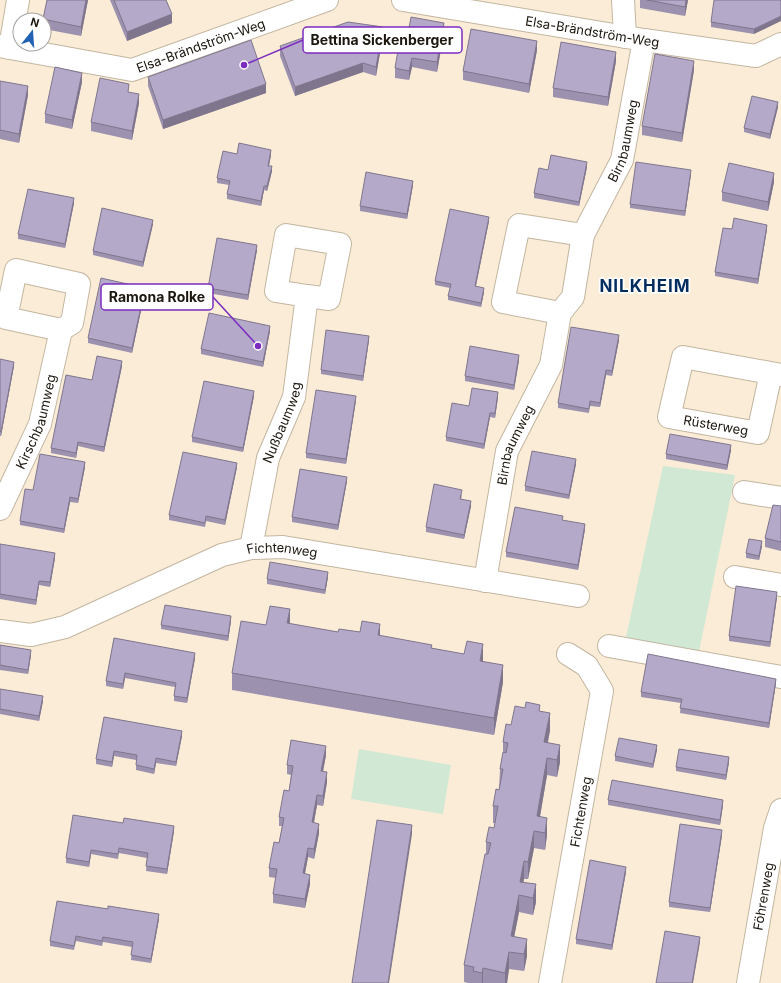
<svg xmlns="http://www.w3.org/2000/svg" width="781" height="983" font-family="Inter,sans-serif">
<rect width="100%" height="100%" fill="#faecd6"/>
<path fill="#d1e8d5" d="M663,466l72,9 -36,177 -73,-15z
M359,749l92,16 -8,49 -92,-15z"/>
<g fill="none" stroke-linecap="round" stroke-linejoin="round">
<defs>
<g id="street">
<path id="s1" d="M403,0l241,40 112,16 25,-12"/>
<path d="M623,0l2,37"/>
<path id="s2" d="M0,46l132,24 195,-70"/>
<path d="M10,48l8,-48"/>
<path d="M560,313l-57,-11 16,-77 64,10"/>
<path d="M771,373l-13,60 -89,-16 14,-60 98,18"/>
<path d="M744,492l37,6"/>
<path id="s3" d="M0,509l40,-85 21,-94 11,-7 7,-39 -63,-14 -10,48 55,12"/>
<path id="s4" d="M251,548l17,-90 26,-61 13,-101 22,3 11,-55 -54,-9 -10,56 31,5"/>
<path d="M735,577l46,8"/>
<path id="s5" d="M485,581l22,-130 44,-86 9,-52 13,-16 10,-62 39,-75 22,-120"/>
<path id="s6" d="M0,631l31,4 34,-8 157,-72 29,-7 32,-1 295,49"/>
<path d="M609,646l172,31"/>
<path id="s7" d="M550,983l52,-292 -15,-25 -19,-12"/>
<path id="s8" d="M748,983l27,-155 6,-18"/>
</g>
</defs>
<use href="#street" stroke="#c3b6a1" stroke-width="24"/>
<use href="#street" stroke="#fff" stroke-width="22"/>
</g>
<path fill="#9c91ae" d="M47,0h41l-7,36 -37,-7v-9l-1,-1z
M110,0h56l6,23 -45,18z
M640,0h48l-3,16 -45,-8z
M781,0l-27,34 -43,-7v-5z
M444,32l-7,40 -25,-5 -3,13 -14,-2v-10l12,-29z
M383,36l-7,40 -13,-4 -68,24 -15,-40v-10z
M537,50l-8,43 -66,-13v-9z
M616,61l-8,45 -55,-9v-9z
M694,70l-12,72 -40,-7v-9z
M148,77l118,16 -103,36 -15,-43z
M0,81l28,14 -9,48 -19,-4z
M82,82l-10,47 -27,-6v-9z
M129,92l10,11 -7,37 -41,-9v-9z
M778,107l-8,32 -26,-7v-4z
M237,154l34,1 -2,11 3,5 -5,20 -3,-1 -3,16 -34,-7v-5l2,-9 -12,-2v-5z
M587,167l-8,39 -45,-8v-5l14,-23z
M691,174l-6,42 -55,-8v-4z
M774,182l-6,29 -46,-10v-9z
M413,185l-6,34 -47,-8v-5z
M74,203l-9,45 -47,-9v-5z
M489,221l-13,65 8,6 -3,15 -33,-7v-4l2,-8 -15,-3v-4z
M153,224l-10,43 -50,-12v-4z
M732,229h35l-9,55 -43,-8v-4z
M257,250l-9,50 -40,-7v-5z
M145,292l-13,61 -44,-10v-5z
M270,331l-7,36 -62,-13v-5z
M369,340l-6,41 -42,-7v-4z
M619,340l-7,36 -6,-1 -6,32 -10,-1 -1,7 -31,-5v-5z
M0,359l14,7 -13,70h-1z
M519,360l-5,30 -49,-9v-5z
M122,366l-18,86 -26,-6 -2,12 -25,-5v-5z
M254,396l-11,56 -51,-10v-5z
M498,397l-3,21 -5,-1 -6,32 -38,-8v-4l23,-31z
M356,400l-10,64 -40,-6v-5z
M731,450l-4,20 -61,-11v-5z
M576,464l-7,35 -44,-8v-5z
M85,467l-7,36 -8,-1 -6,31 -44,-8v-4z
M237,467l-12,58 -19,-4 -1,6 -36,-7v-5z
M347,481l-9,49 -46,-8v-5z
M462,494l-1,6 10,6 -7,33 -38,-7v-5z
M781,506v45l-16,-4v-9z
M585,529l-7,41 -72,-13v-5z
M0,544l55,14 -5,29 -11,-2 -3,20 -36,-6z
M762,546l-3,14 -13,-2v-5z
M328,577l-3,17 -58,-10v-5z
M777,597l-7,50 -41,-6v-5z
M231,621l-3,20 -67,-12v-4z
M290,624l48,8 42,4 52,12 51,14 20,20 -9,53 -262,-45v-17l34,-48z
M114,638l81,20 -8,45 -13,-2v-5l1,-9 -50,-9 -2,11 -17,-3v-5z
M0,645l31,10 -3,19 -28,-4z
M776,683l-7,45 -89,-15 1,-10 -40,-6v-5z
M0,689l43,12 -4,20 -39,-7z
M540,712l10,18 -2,13 12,19 -3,15 -10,-2 -7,42 7,18 -2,15 -11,-2 -6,31h-4l-1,3 13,20 -3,13 -14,-3 -5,25 13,19 -3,15 -15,-2 -2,14h-39l-4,-1v-17l22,-111v-12l8,-14 1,-5h-2v-17l6,-16 1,-21 3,-17v-10l8,-17z
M104,717l78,19 -6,30 -20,-3 -2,11 -18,-4v-10l-22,-4 -2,11 -16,-3v-5z
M657,750l-4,18 -38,-7v-5z
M326,755l-3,17 4,10 -4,24 -6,-1 -3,18 5,10 -5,26 -6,-2 -3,17 5,10 -5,24 -32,-5v-9l3,-16 -7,-1v-9l10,-25 3,-17h-3v-9l10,-26 2,-16 -4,-1v-9z
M729,762l-3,18 -50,-9v-4z
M608,800l115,5 -3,20 -112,-20z
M123,823l51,8 -7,43 -21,-3 1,-13 -28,-5 -1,6 -27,-5 -2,13 -23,-4v-5z
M722,835l-12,77 -41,-5v-5z
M626,872l-14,78 -36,-6v-5z
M159,919l-8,44 -20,-3 1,-13 -29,-5 -1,4 -26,-5 -2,9 -24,-4v-5z"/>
<path fill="#7f768d" d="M86,0h2l-7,36v-9z
M686,0h2l-3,16v-9z
M172,14v9l-45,18v-9z
M781,16v5l-27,13v-5z
M444,23v9l-7,40v-10z
M383,27v9l-7,40v-9z
M537,41v9l-8,43v-9z
M616,52v9l-8,45v-9z
M412,58v9l-3,13v-9z
M694,61v9l-12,72v-9z
M363,63v9l-68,24v-9z
M82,73v9l-10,47v-9z
M266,84v9l-103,36v-9z
M28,86v9l-9,48v-9z
M139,94v9l-7,37v-9z
M778,102v5l-8,32v-5z
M271,150v5l-3,15v-4z
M587,162v5l-8,39v-4z
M272,166v5l-5,20v-5z
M691,170v4l-6,42v-5z
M774,173v9l-6,29v-9z
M413,181v4l-6,34v-5z
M264,186v4l-3,16v-5z
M74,198v5l-9,45v-4z
M489,217v4l-14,69v-4z
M153,220v4l-10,43v-5z
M767,225v4l-9,55v-5z
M257,245v5l-9,50v-5z
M145,288v4l-13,61v-5z
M484,288v4l-3,15v-4z
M270,326v5l-7,36v-5z
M619,335v5l-7,36v-5z
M369,336v4l-6,41v-5z
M519,355v5l-5,30v-5z
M122,361v5l-18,86v-5z
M14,362v4l-13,70v-4z
M606,370v5l-6,32v-4z
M254,391v5l-11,56v-4z
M498,392v5l-3,21v-5z
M356,396v4l-10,64v-5z
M490,413v4l-6,32v-5z
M78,442v4l-2,12v-5z
M731,445v5l-4,20v-5z
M576,459v5l-7,35v-4z
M85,462v5l-7,36v-4z
M237,463v4l-12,58v-5z
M347,477v4l-9,49v-5z
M70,497v5l-6,31v-4z
M471,501v5l-7,33v-4z
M585,524v5l-7,41v-5z
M762,541v5l-3,14v-4z
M55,553v5l-5,29v-5z
M328,572v5l-3,17v-4z
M39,581v4l-3,20v-5z
M777,592v5l-7,50v-5z
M290,609v17l-3,-3z
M231,616v5l-3,20v-5z
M380,624v17l-2,-6z
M483,644v17l-3,18v-18z
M31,650v5l-3,19v-4z
M195,653v5l-8,45v-5z
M503,665v17l-9,53v-17z
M125,673v5l-2,11v-5z
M776,679v4l-7,45v-5z
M43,696v5l-4,20v-5z
M550,713v17l-6,29v-17z
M182,731v5l-6,30v-4z
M560,745v17l-3,15v-17z
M657,745v5l-4,18v-4z
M326,746v9l-5,26v-10z
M114,751v5l-2,11v-5z
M729,757v5l-3,18v-5z
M156,758v5l-2,11v-5z
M547,758v17l-10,58v-17z
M327,772v10l-4,24v-10z
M317,795v10l-5,27v-10z
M723,800v5l-3,20v-5z
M547,818v17l-2,15v-17z
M319,824v9l-5,26v-10z
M412,825v9l-23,149h-1z
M174,826v5l-7,43v-5z
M722,830v5l-12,77v-4z
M534,831v17l-6,31v-17z
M308,848v9l-5,26v-10z
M91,850v4l-2,13v-5z
M524,861v18l-3,16 -1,-13z
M626,867v5l-14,78v-5z
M310,875v9l-5,24v-9z
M536,884v18l-3,13v-17z
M519,895v17l-8,41v-17z
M159,914v5l-8,44v-4z
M700,937v5l-7,41h-1z
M527,939v17l-3,15v-17z
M509,952v17l-2,14h-2v-10z
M483,968v15h-1v-10z"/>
<path fill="#b5a9ca" stroke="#7f768d" d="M47,0h39l-5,27 -38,-8z
M114,0h52l6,14 -45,18z
M647,0h39l-1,7z
M714,0h67v16l-27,13 -43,-7z
M411,17l33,6 -7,39 -25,-4 -3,13 -14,-3 5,-30 7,1z
M348,22l35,5 -7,40 -13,-4 -68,24 -15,-41z
M471,29l66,12 -8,43 -66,-13z
M251,40l15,44 -103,36 -15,-43z
M561,42l55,10 -8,45 -55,-9z
M655,54l39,7 -12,72 -40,-7z
M55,67l27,6 -10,47 -27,-6z
M100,78l29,6 -1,8 11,2 -7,37 -41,-9z
M0,81l28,5 -9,48 -19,-4z
M752,96l26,6 -8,32 -26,-6z
M239,143l32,7 -3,16h4l-5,20h-3l-3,15 -34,-7 3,-13 -13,-3 6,-27 14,3z
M551,155l36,7 -8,40 -45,-9 5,-25 9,2z
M636,162l55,8 -6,41 -55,-7z
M729,163l45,10 -6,29 -46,-10z
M366,172l47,9 -6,33 -47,-8z
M28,189l46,9 -9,46 -47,-10z
M102,208l51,12 -10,42 -50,-11z
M450,209l39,8 -14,69 9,2 -3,15 -33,-7 3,-12 -16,-3z
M734,218l33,7 -9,54 -43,-7 8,-44 9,1z
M217,238l40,7 -9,50 -40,-7z
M101,278l44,10 -13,60 -44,-10z
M209,313l61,13 -7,36 -62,-13z
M571,327l48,8 -7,36 -6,-1 -6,33 -10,-2 -1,8 -31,-6z
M326,330l43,6 -6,40 -42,-6z
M470,346l49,9 -5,30 -49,-9z
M97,356l25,5 -18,86 -26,-5 -2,11 -25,-5 15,-73 26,5z
M0,359l14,3 -13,70 -1,-1z
M204,381l50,10 -11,57 -51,-11z
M472,388l26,4 -3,21h-5l-6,31 -38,-7 6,-34 17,3z
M316,390l40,6 -10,63 -40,-6z
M670,434l61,11 -4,20 -61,-11z
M532,451l44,8 -7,36 -44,-9z
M183,452l54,11 -12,57 -19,-4 -1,7 -36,-8z
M40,454l45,8 -7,37 -8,-2 -6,32 -44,-8 5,-32 8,1z
M300,469l47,8 -9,48 -46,-8z
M434,484l28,6 -2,9 11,2 -7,34 -38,-8z
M773,505l8,1v36l-16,-4z
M515,507l48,9 -1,4 23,4 -7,41 -72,-13z
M749,539l13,2 -3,15 -13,-3z
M0,544l55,9 -5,29 -11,-1 -3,19 -36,-6z
M270,562l58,10 -3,18 -58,-11z
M736,586l41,6 -7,50 -41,-6z
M165,605l66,11 -3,20 -67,-11z
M270,606l20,3 -3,14 51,9 1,-3 21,3 2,-11 18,3 -2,11 54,10 -1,3 33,6 3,-13 16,3 -3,17 23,4 -9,53 -262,-45 9,-52 25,4z
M114,638l81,15 -8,45 -13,-2 2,-13 -51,-10 -2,11 -17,-3z
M0,645l31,5 -3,20 -28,-5z
M648,654l128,25 -7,44 -89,-15 2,-9 -41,-7z
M0,689l43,7 -4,20 -39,-7z
M526,702l14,3 -1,6 11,2 -6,29 16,3 -3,15 -10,-2 -10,58 10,2 -2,15 -11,-2 -6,31 -4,-1 -4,21 16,2 -3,14 -14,-3 -8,41 16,3 -3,15 -15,-2 -4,21 -22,-5 -1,5 -9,-2 1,-4 -10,-2 21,-111h3l3,-11 -5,-1 3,-15 5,1 4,-22h-5l3,-17 3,1 4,-21h-3l3,-17 3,1 2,-10 -5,-1 3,-18 5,1 4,-19 10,2z
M104,717l78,14 -6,31 -20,-4 -2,11 -18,-4 1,-10 -23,-4 -2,11 -16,-3z
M619,738l38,7 -4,19 -38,-8z
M291,740l35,6 -5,25 6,1 -4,24 -6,-1 -5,27 7,2 -5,25 -6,-1 -5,25 7,2 -5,24 -32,-5 4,-25 -8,-1 5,-26 5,1 5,-25 -5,-1 5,-27 5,1 4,-25 -6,-1z
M679,749l50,8 -3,18 -50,-8z
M612,780l111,20 -3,20 -112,-20z
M73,815l50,8 1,-5 50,8 -7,43 -21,-3 2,-13 -29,-5 -1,6 -27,-4 -2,12 -23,-4z
M377,820l35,5 -24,158h-36z
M680,824l42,6 -12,78 -41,-6z
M590,860l36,7 -14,78 -36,-6z
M57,901l51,8v-3l51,8 -8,45 -20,-4 2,-13 -30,-5 -1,4 -26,-5 -2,10 -24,-5z
M665,931l35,6 -8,46h-36z"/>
<g text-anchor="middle" stroke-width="3.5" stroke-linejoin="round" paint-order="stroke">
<g font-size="13" fill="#1b160e" stroke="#fff">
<text dy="5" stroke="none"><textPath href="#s1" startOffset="192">Elsa-Brändström-Weg</textPath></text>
<text dy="5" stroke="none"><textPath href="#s2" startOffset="207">Elsa-Brändström-Weg</textPath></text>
<text dy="5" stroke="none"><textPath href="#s5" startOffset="468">Birnbaumweg</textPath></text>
<text dy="5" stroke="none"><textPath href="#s3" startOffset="95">Kirschbaumweg</textPath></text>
<text dy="5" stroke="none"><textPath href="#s4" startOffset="130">Nußbaumweg</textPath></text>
<text transform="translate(716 425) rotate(10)" y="5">Rüsterweg</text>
<text dy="5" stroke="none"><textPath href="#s5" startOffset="140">Birnbaumweg</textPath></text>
<text dy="5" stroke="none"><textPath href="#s6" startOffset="300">Fichtenweg</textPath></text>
<text dy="5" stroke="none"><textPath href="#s7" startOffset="174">Fichtenweg</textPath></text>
<text dy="5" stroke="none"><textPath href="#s8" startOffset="88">Föhrenweg</textPath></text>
</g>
<g font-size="17" font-weight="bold" letter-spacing="1" fill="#022b5e" stroke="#fff">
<text x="645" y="292">NILKHEIM</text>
</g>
</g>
<path fill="none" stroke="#7b2cbf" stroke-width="1.5" d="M244 65L303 40M258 346L213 297"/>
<g fill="#7b2cbf" stroke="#fff" stroke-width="1.5">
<circle cx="244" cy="65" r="4"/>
<circle cx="258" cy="346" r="4"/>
</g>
<g fill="#fff" stroke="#7b2cbf" stroke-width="1.5">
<rect x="303" y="27" width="159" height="26" rx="4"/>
<rect x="101" y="284" width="112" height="26" rx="4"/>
</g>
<g font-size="14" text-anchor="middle" font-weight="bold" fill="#1b160e">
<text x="382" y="45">Bettina Sickenberger</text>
<text x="157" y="302">Ramona Rolke</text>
</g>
<g transform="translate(32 32) rotate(17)"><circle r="19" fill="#ffffff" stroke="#a4a29f"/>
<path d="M0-3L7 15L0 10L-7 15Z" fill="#2262b3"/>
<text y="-6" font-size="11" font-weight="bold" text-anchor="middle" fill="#1b160e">N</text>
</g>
</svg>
